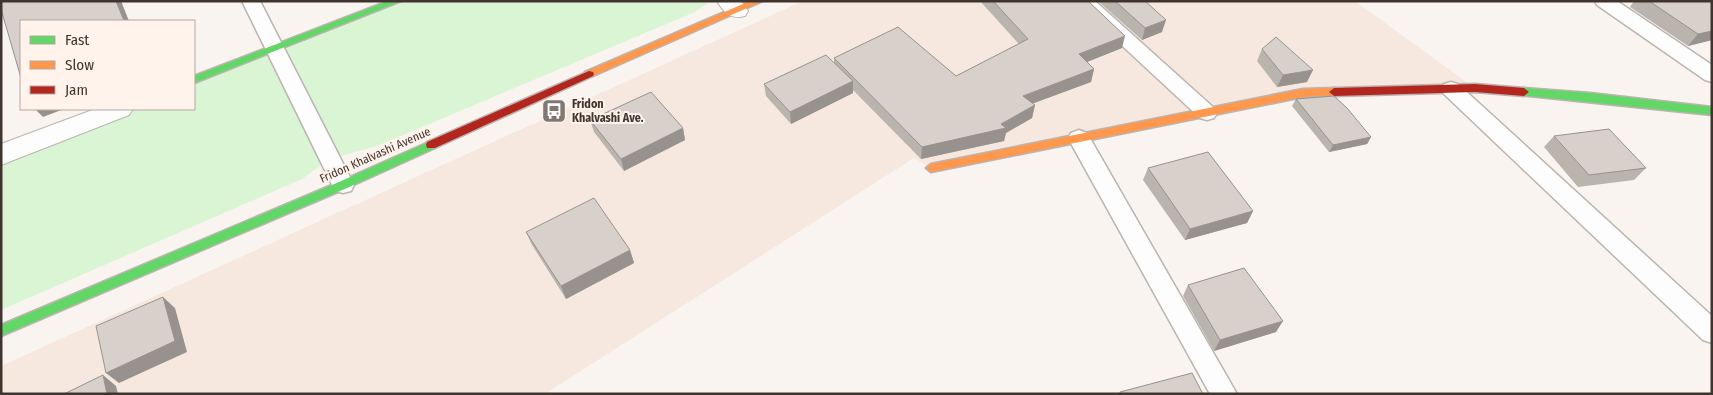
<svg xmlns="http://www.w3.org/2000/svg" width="1713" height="395" font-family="'Fira Sans Condensed',sans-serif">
<rect width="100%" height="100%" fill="#faf4f0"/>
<path fill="#f7e8df" d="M803,1h552l120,87 -172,5 -372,75 -17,-10 -369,236h-544v-28z"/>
<path fill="#daf5d4" d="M397,1h314l-16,11 -318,134 -47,13 -28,20 -301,131v-155l119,-46h74v-29z"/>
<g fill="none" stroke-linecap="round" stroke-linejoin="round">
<defs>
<path id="lane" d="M242,1h18l94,184 -3,6 -8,2 -8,-2z
M1074,1h21l119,107 3,5 -3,5 -7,2 -7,-2z
M1595,1h22l95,64v17l-7,-2 -108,-75z
M1451,82l7,2 254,232v27l-9,-3 -259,-246 -3,-5 3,-5z
M1079,130l8,3 150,261h-27l-142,-256 3,-5z"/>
<path id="street" d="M717,1h24l7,10 -3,5c-14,4 -21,-3 -28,-15z
M95,109h38l-4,6 -128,50v-21z"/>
<path id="fast" d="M388,1h13l-207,82v-7z
M1524,88l66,5 122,14v8l-192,-20 -1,-3 1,-3z
M431,141l5,4 -1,3 -88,40 -346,148v-11l338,-143z"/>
<path id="slow" d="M750,1h13l-170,75h-8l-1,-2 1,-2z
M1334,88l4,1 1,3 -1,3 -35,2 -372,75 -5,-4 5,-4 372,-75z"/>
<path id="jam" d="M589,71l4,1 1,2 -1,2 -158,72h-8l-1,-3 1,-3z
M1475,84l49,4 5,4 -5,4 -49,-4 -141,4 -5,-4 5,-4z"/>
</defs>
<use href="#lane" stroke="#bbb4af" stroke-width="3"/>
<use href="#street" stroke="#bbb4af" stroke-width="2"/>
<use href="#fast" stroke="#bbb4af" stroke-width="3"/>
<use href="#slow" stroke="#bbb4af" stroke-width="3"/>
<use href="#jam" stroke="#bbb4af" stroke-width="3"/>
<use href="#lane" fill="#fefdfd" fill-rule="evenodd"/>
<use href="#street" fill="#fefdfd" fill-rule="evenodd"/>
<use href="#fast" fill="#63d668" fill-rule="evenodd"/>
<use href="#slow" fill="#ff974d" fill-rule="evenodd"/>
<use href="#jam" fill="#b3261e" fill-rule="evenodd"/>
</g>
<path fill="#bab4af" d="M980,1h108l34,47 -35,14 7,7 -3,13 -59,22 3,1 -3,13 -26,15 -2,8 -83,18 -68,-69v3l-62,31 -25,-28 -2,-12 70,-21v-5l122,18 63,-32z
M1098,1h47l17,31 -20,8z
M1634,1h78v39l-24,6 -58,-39z
M1262,49l45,33 -30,5 -20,-26z
M1296,99l75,38 -4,7 -38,8 -37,-46z
M590,120l93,8 2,12 -61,31 -30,-39z
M1554,136l92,32 -12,12 -56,7 -34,-40z
M1148,168l105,43 -6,12 -62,17 -42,-60z
M526,232l104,18 4,13 -68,36 -34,-54z
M1188,285l88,47 -62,19 -31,-55z"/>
<path fill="#97928e" d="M116,1h5l8,20h-5z
M1166,20l-4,12 -20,8 3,-12z
M1712,31v9l-24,6 10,-12z
M1125,36l-3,12 -45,18 2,-12z
M1094,69l-3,13 -71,26 3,-12z
M1313,70l-6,12 -30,5 6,-12z
M853,81v12l-62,31 -1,-12z
M1035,105l-3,13 -26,15 -2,8 -83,18 1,-12 79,-23z
M35,109h29l-21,8z
M683,128l2,12 -61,31 -3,-12z
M1371,137l-4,7 -38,8 4,-7z
M1253,211l-6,12 -62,17 5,-11z
M630,250l4,13 -68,36 -5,-13z
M163,297l12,11 12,44 -68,31 -13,-10z
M1283,321l-7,11 -62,19 6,-11z
M103,375l13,11 2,8h-11z"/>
<path fill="#d8d1cb" stroke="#97928e" d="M1,1h115l8,20h-103v57l-20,-69z
M993,1h95l37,35 -46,18 15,15 -71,27 12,9 -34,19 5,4 -84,19 -88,-89 64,-31 58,49 72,-37z
M1115,1h30l21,19 -21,8z
M1649,1h63v30l-14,3z
M1276,37l37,33 -30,5 -21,-26z
M826,55l27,26 -63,31 -26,-28z
M651,92l32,36 -62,31 -31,-39z
M1334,96l13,12 24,29 -38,8 -37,-46z
M1609,129l37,39 -57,7 -35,-39z
M1208,152l45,59 -63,18 -42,-61z
M594,198l36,52 -69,36 -35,-54z
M1244,268l39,53 -63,19 -32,-55z
M163,297l12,44 -69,32 -10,-47z
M1192,373l11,21h-83v-2z
M103,375l4,19h-43z"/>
<defs>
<symbol id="bus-square" viewBox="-11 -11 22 22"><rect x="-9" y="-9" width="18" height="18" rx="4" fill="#817872" stroke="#fff3eb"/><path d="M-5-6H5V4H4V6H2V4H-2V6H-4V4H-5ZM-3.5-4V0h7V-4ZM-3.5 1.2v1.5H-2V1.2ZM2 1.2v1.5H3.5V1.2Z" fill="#fff"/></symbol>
</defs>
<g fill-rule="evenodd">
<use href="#bus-square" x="540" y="97" width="28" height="28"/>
</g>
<g text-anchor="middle" stroke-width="4" stroke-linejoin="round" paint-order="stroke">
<g font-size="12" font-weight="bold" fill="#40352e" stroke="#fff3eb" text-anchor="start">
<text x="572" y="108">Fridon<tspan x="572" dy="14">Khalvashi Ave.</tspan></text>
</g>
<g font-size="12" fill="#40352e" stroke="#fff3eb">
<text transform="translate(375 155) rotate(-24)" y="4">Fridon Khalvashi Avenue</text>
</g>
</g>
<rect width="1713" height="395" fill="none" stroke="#40352e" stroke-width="5"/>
<rect x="20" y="20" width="175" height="90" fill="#fff3eb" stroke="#b3a79f"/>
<rect x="30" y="36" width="25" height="8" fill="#63d668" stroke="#b3a79f"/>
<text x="65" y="45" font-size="15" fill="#40352e">Fast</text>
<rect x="30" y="61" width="25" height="8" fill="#ff974d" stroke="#b3a79f"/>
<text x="65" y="70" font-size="15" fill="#40352e">Slow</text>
<rect x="30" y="86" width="25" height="8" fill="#b3261e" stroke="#b3a79f"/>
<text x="65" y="95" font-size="15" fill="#40352e">Jam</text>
</svg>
